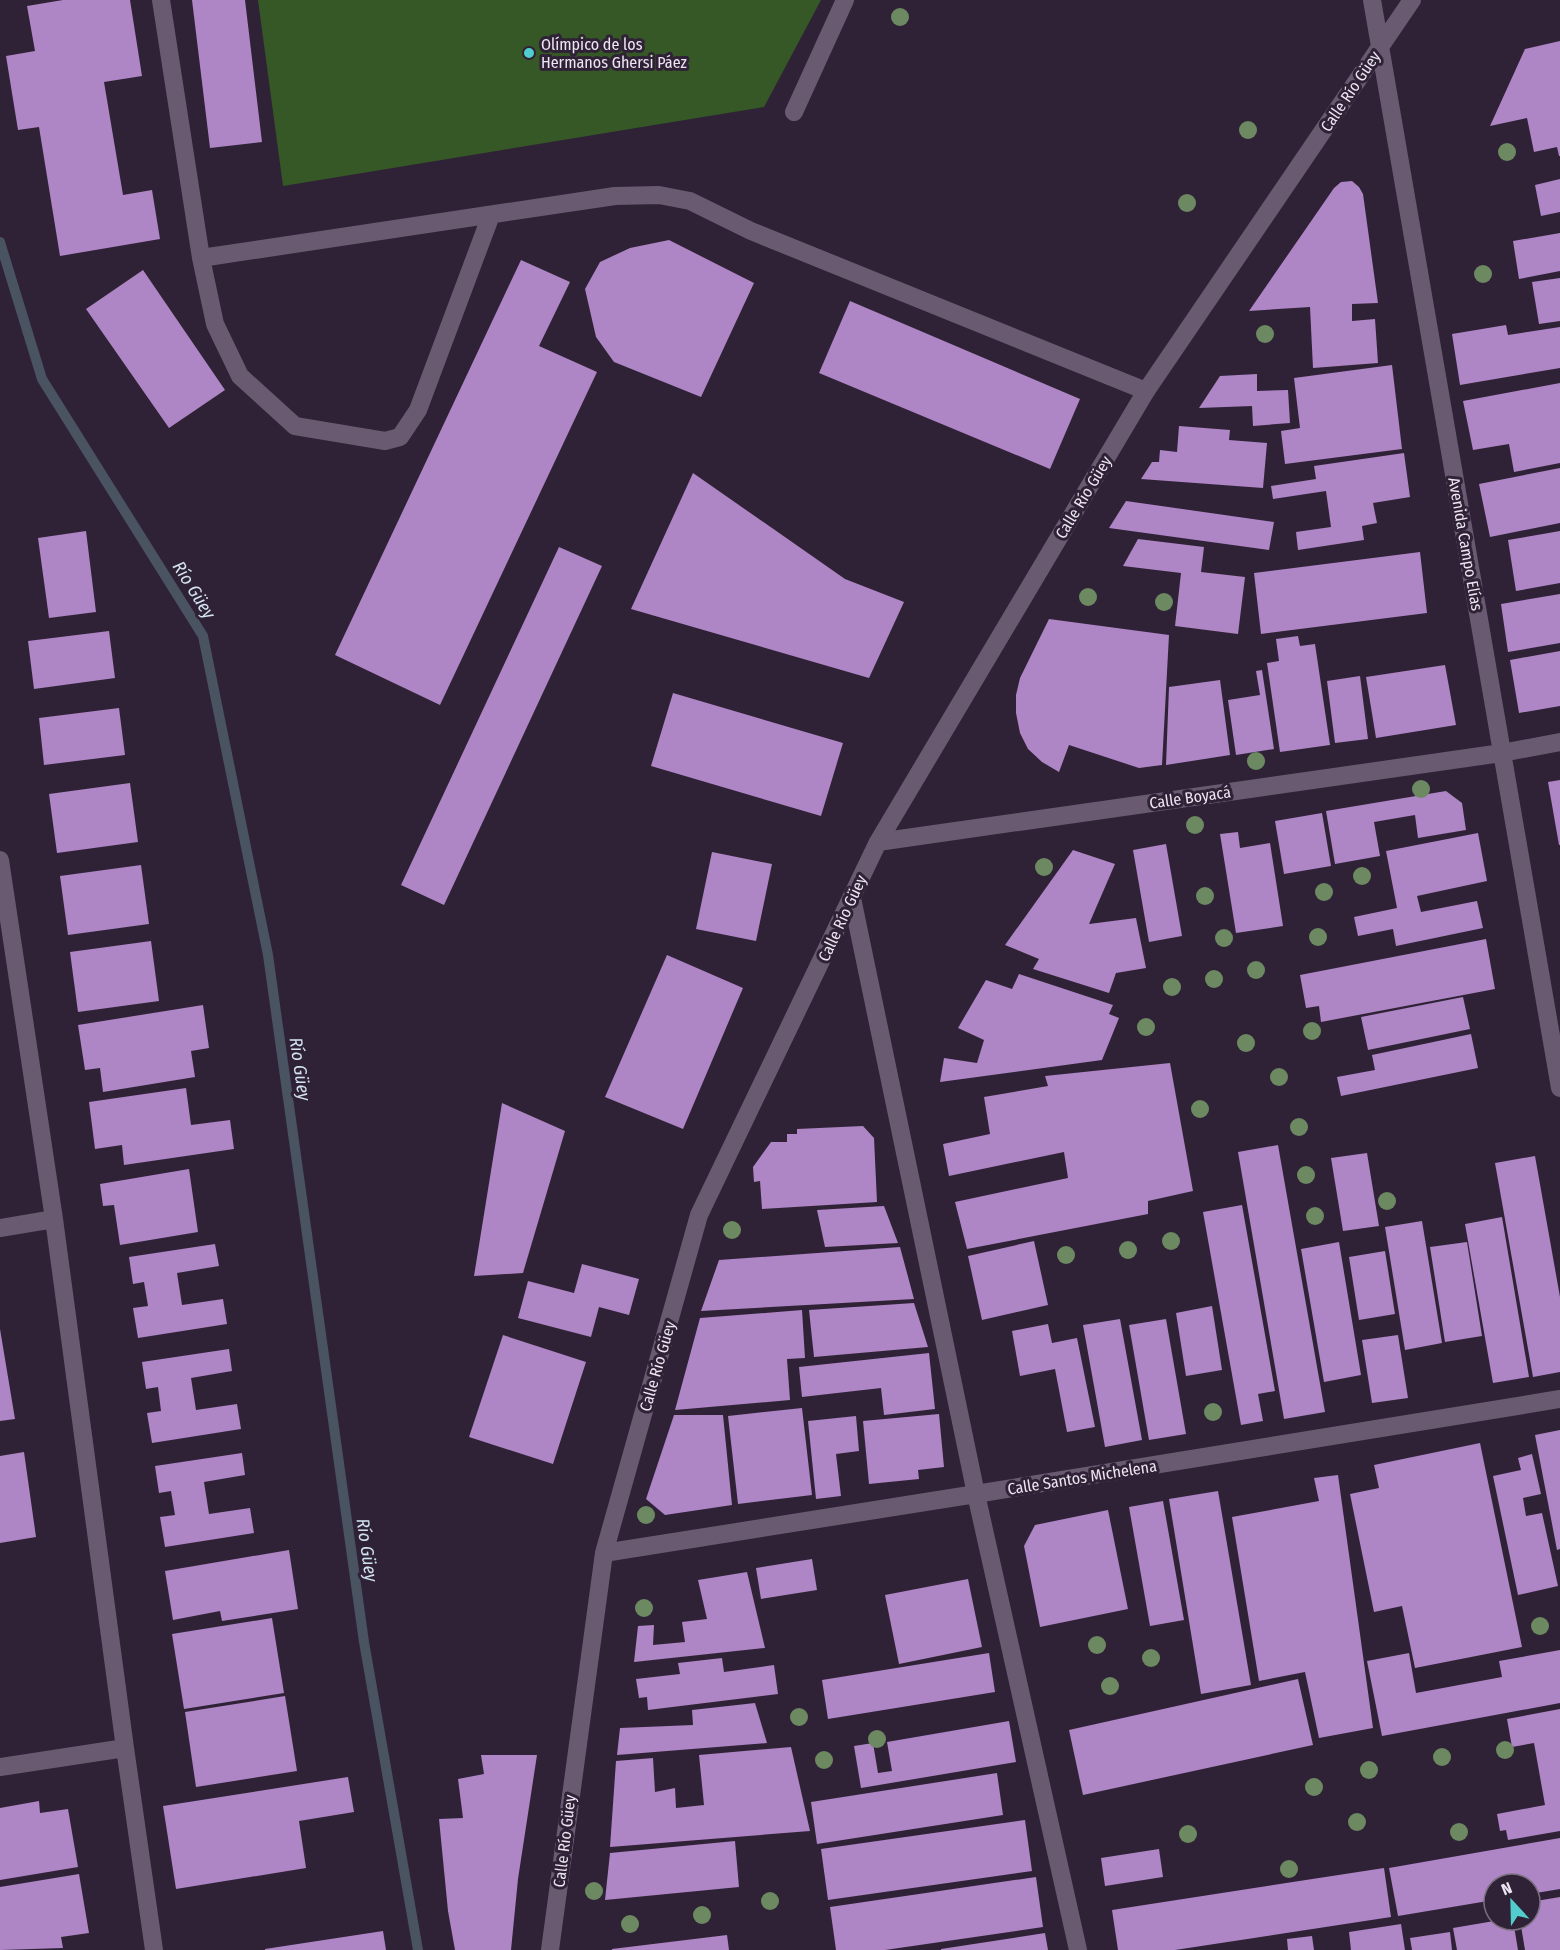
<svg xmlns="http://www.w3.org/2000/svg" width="1560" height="1950" font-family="'Fira Sans Condensed',sans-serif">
<rect width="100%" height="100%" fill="#2f2236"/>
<path fill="#365827" d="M258,0h563l-57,107 -481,79z"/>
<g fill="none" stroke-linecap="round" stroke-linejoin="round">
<path stroke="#495362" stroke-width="10" d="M0,242l42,137 161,257 65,319 96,687 54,308"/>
</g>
<path fill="#ae85c5" d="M63,0h67l12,76 -38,6 19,113 29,-5 8,49 -100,17 -21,-129 -21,3 -12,-74 29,-5 -8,-45z
M192,0h53l17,142 -52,6z
M1560,41v115h-1l-2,-9 -23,5 -7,-34 -37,8 35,-77z
M1560,179v33l-19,4 -6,-31z
M1352,181l7,6 4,7 15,109 -26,1v17l23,-2 3,44 -65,5 -3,-61 -61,4 85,-123 7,-6z
M1560,233v38l-41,8 -6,-38z
M669,240l85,43 -53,114 -87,-35 -18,-25 -11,-48 15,-27 30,-14z
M521,260l49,22 -31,64 58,26 -157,333 -105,-50z
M143,270l82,120 -56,38 -83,-119z
M1560,278v43l-21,3 -7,-42z
M850,301l230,98 -30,70 -231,-96z
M1506,325l2,10 52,-8v41l-100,17 -8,-51z
M1392,365l10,84 -117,15 -4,-33 19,-3 -6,-50z
M1257,374v17l31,-1 2,33 -37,3 -1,-20 -53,2 21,-32z
M1560,383v80l-46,9 -5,-28 -36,6 -10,-49z
M1179,426l51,4 -1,10 38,3 -4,45 -122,-9 11,-17h7l1,-12 17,2z
M1404,453l6,44 -37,6 4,20 -15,3 2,14 -66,10 -2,-18 35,-5 -5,-36 -53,8 -2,-13 45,-7 -2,-13z
M1560,468v55l-70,14 -11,-53z
M693,473l152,106 59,23 -35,76 -238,-69z
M1126,501l148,21 -5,28 -160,-22z
M86,531l10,81 -47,6 -11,-80z
M1560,531v52l-44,8 -8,-51z
M1138,539l66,8 -3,25 44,5 -7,57 -63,-8 6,-53 -58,-7z
M559,547l43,19 -158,339 -43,-20z
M1420,552l7,61 -166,21 -7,-61z
M1560,594v49l-52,9 -7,-48z
M1049,619l120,16 -7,130 -23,3 -70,-23 -10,27 -17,-10 -14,-13 -8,-16 -4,-20v-18l4,-17z
M109,631l6,47 -81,11 -6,-48z
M1298,636l2,10 15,-2 15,101 -50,7 -13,-89 12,-2 -3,-22z
M1560,651v55l-41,7 -9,-53z
M1445,665l11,60 -80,13 -10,-61z
M1262,670l12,79 -38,6 -8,-55 32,-5 -4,-24z
M1360,676l8,63 -33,4 -8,-62z
M1220,680l10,75 -64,10 3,-78z
M673,693l170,50 -22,73 -170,-50z
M119,708l6,47 -81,10 -5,-47z
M1560,780v65h-1l-11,-63z
M130,783l8,59 -81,11 -8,-59z
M1446,791l16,12 4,27 -48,8 -3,-23 -41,7 6,34 -45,8 -9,-53z
M1322,813l9,53 -47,8 -9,-53z
M1238,832l2,16 30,-5 13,83 -47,7 -16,-99z
M1478,833l9,48 -70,15 4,16 56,-11 6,27 -87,18 -3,-17 -35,7 -4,-19 43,-9 -11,-57z
M1166,844l16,92 -33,6 -16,-92z
M1073,850l42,14 -26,60 47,-6 10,50 -30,5 -7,20 -76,-24 6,-10 -34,-14z
M712,852l60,12 -16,77 -60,-12z
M141,865l8,59 -81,11 -8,-59z
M1486,939l9,50 -174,33 -2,-16 -13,2 -6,-33z
M151,941l8,60 -81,11 -8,-60z
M667,955l76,33 -60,141 -78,-32z
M1019,974l94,31 -4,9 10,4 -17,42 -162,22 4,-24 33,5 7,-23 -26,-12 28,-48 26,9z
M1463,997l7,32 -102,21 -7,-33z
M203,1005l6,43 -18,3 4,26 -92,15 -3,-24 -15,2 -7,-45z
M1471,1034l7,34 -137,28 -4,-19 38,-7 -3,-15z
M1170,1063l23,128 -45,10v13l-181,35 -12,-47 113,-24 -4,-26 -115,24 -6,-32 47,-10 -6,-37 64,-11 -3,-10z
M186,1088l5,37 39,-5 4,29 -110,16 -2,-20 -27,4 -6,-47z
M502,1103l63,28 -42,142 -49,3z
M863,1126l11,12 3,64 -115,7 -2,-28 -6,1 -1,-15 18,-25h16v-8h10v-5z
M1278,1145l47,267 -41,7 -46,-267z
M1367,1153l12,73 -36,5 -12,-73z
M1535,1156l25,141v75l-27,5 -38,-214z
M189,1169l9,63 -78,13 -6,-40 -11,1 -3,-22z
M1242,1205l33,186 -17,3 5,27 -22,4 -38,-213z
M884,1206l14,37 -73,4 -8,-37z
M1502,1217l27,160 -36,6 -28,-159z
M1422,1221l20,122 -37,7 -20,-123z
M1034,1241l14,64 -66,15 -14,-64z
M1339,1242l22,133 -37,7 -23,-133z
M1467,1242l15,94 -37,6 -15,-95z
M215,1244l4,22 -42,7 5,32 41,-6 4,25 -89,14 -5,-30 15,-2 -4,-24 -11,2 -4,-27z
M900,1247l14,52 -213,12 18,-51z
M1385,1251l10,63 -36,6 -10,-63z
M582,1264l57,15 -10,36 -30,-8 -8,30 -73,-19 10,-37 46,12z
M914,1303l14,44 -114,10 -5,-47z
M1212,1306l10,64 -36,6 -10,-63z
M802,1310l3,48 -18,1 3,41 -115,10 25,-92z
M1120,1319l22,121 -37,7 -22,-122z
M1166,1319l20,115 -37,6 -20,-115z
M1048,1324l4,19 25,-5 18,89 -28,5 -12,-63 -35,7 -8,-45z
M0,1329l15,90 -15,2z
M503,1335l83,27 -33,102 -84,-27z
M1398,1335l10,63 -36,5 -10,-63z
M229,1349l3,22 -41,7 5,32 41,-6 4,25 -89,14 -5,-30 14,-2 -3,-24 -12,2 -4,-27z
M929,1353l6,56 -51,6 -3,-27 -79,9 -3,-30z
M802,1408l10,87 -74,9 -10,-88z
M939,1414l5,53 -26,3 1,9 -50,5 -6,-63z
M674,1415h49l9,90 -67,10 -19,-16z
M856,1416l3,35 -23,3 5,42 -25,3 -8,-78z
M1560,1430v119l-3,1 -22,-115z
M1480,1443l42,204 -107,21 -13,-62 -28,6 -24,-118 29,-6 -5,-23z
M24,1452l12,85 -36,6v-87z
M242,1453l3,22 -41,7 5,32 41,-6 4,25 -89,14 -5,-30 15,-2 -4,-24 -12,2 -4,-27z
M1532,1454l9,40 -18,4 3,18 16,-3 16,73 -40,9 -25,-119 28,-6 -3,-12z
M1338,1475l35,253 -54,10 -14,-66 -46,9 -27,-164 87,-16 -5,-23z
M1218,1491l33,194 -50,9 -32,-195z
M1163,1501l21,119 -34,6 -21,-119z
M1108,1510l20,99 -88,18 -16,-81 11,-21z
M289,1550l9,59 -76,12 -2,-10 -47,9 -8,-49z
M812,1559l5,31 -56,9 -5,-31z
M747,1572l18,76 -131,14 4,-36 16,-1 -1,20 32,-3 -3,-20 25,-3 -9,-39z
M968,1579l14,68 -83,17 -14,-69z
M272,1618l12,75 -100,16 -12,-75z
M1560,1650v53l-178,33 -15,-75 42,-8 7,40 86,-16 -3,-16z
M989,1653l6,39 -167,27 -6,-39z
M722,1658l2,14 50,-7 4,29 -130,16 -1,-13 -8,1 -3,-19 44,-5 -2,-11z
M1298,1679l15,66 -230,50 -14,-65z
M285,1696l12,75 -101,16 -11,-75z
M755,1703l12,40 -150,12 3,-27 73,-3 -1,-15z
M1560,1709v122l-52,9 -2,-10 -6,1 -3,-17 48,-9 -11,-62 -22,4 -5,-28z
M1009,1721l7,41 -155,26 -7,-42 19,-3 5,30 14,-2 -5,-29z
M791,1747l19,84 -200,16 6,-86 37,-3 2,34 20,-4 1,20 28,-3 -5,-50z
M481,1755h56l-19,124 -7,71h-56l-7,-39 -9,-92 24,-1 -5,-39 26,-5z
M997,1773l6,42 -186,29 -6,-42z
M348,1777l6,35 -55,9 7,47 -130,21 -13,-83z
M39,1801l1,12 28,-4 10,58 -78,13v-72z
M1025,1820l7,51 -204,29 -7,-51z
M1560,1838v51l-30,5v-10h-36v16l-96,16 -9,-48z
M735,1841l4,46 -134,13 5,-47z
M1159,1849l4,28 -58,9 -4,-28z
M1384,1868l7,49 -216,33h-57l-6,-40z
M79,1874l10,59 -28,4 2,11 -63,2v-63z
M1036,1877l7,50 -158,23h-49l-6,-43z
M1560,1897v53h-35l-5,-30h10v-18z
M1500,1920h13l5,30h-61l-4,-22z
M1401,1924l4,26h-54l-2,-18z
M383,1931l3,19h-121v-1z
M1450,1932l2,18h-40l-2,-12z
M1045,1933l3,17h-107v-1z
M727,1935l2,15h-117v-1z
M1312,1936l2,14h-26l-1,-11z"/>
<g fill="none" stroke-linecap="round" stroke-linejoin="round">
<path stroke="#695a71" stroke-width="18" d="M161,0l40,258 414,-62 44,-1 31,6 61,30 395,160
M794,112l51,-112
M201,258l14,66 25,52 55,50 90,15 15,-4 18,-27 73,-195"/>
<path stroke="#695a71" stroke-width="18" d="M1372,0l188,1088
M878,842l624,-89 58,-11
M0,860l54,359 71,529 29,202
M852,898l124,596 102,456
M0,1228l54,-9
M604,1553l372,-59 584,-95
M0,1767l125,-19
M550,1950l54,-397 95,-338 179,-373 268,-451 266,-391"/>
</g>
<g fill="#6d8962">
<circle cx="900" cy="17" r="9"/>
<circle cx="1248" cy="130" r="9"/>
<circle cx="1507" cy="152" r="9"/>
<circle cx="1187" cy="203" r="9"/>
<circle cx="1483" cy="274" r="9"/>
<circle cx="1265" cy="334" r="9"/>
<circle cx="1088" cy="597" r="9"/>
<circle cx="1164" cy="602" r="9"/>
<circle cx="1256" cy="761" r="9"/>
<circle cx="1421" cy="789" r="9"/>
<circle cx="1195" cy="825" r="9"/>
<circle cx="1044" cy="867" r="9"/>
<circle cx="1362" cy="876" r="9"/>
<circle cx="1324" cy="892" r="9"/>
<circle cx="1205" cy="896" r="9"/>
<circle cx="1318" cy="937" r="9"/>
<circle cx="1224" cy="938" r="9"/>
<circle cx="1256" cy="970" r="9"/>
<circle cx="1214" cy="979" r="9"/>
<circle cx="1172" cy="987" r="9"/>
<circle cx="1146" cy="1027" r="9"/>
<circle cx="1312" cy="1031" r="9"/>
<circle cx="1246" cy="1043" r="9"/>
<circle cx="1279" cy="1077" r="9"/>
<circle cx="1200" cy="1109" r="9"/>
<circle cx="1299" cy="1127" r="9"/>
<circle cx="1306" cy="1175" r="9"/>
<circle cx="1387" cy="1201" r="9"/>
<circle cx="1315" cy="1216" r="9"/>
<circle cx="732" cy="1230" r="9"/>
<circle cx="1171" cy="1241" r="9"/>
<circle cx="1128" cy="1250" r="9"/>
<circle cx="1066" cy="1255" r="9"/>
<circle cx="1213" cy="1412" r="9"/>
<circle cx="646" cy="1515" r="9"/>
<circle cx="644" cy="1608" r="9"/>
<circle cx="1540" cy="1626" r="9"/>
<circle cx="1097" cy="1645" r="9"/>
<circle cx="1151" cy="1658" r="9"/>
<circle cx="1110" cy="1686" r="9"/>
<circle cx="799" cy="1717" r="9"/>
<circle cx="877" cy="1739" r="9"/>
<circle cx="1505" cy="1750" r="9"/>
<circle cx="1442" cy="1757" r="9"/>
<circle cx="824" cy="1760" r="9"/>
<circle cx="1369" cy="1770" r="9"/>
<circle cx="1314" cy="1787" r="9"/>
<circle cx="1357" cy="1822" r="9"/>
<circle cx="1459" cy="1832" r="9"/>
<circle cx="1188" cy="1834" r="9"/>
<circle cx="1289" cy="1869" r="9"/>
<circle cx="594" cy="1891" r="9"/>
<circle cx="770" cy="1901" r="9"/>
<circle cx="702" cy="1915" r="9"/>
<circle cx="630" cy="1924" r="9"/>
</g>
<circle fill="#52cdce" stroke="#2f2236" stroke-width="2" cx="529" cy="53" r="6"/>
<g text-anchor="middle" stroke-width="6" stroke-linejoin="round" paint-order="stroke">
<g font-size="16" fill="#ede5f2" stroke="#2f2236" text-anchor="start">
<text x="541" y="50">Olímpico de los<tspan x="541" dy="18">Hermanos Ghersi Páez</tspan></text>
</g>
<g font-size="16" fill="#ede5f2" stroke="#2f2236">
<text transform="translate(1350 91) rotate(-56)" y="6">Calle Río Güey</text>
<text transform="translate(1083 497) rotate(-59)" y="6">Calle Río Güey</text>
<text transform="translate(1466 544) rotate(80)" y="6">Avenida Campo Elías</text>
<text transform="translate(1190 797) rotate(-8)" y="6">Calle Boyacá</text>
<text transform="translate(842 918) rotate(-65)" y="6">Calle Río Güey</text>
<text transform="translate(657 1366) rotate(-74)" y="6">Calle Río Güey</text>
<text transform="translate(1082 1477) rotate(-9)" y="6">Calle Santos Michelena</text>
<text transform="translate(564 1841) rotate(-83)" y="6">Calle Río Güey</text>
</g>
<g font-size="18" font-style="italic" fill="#d3e2f1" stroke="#2f2236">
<text transform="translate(194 590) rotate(58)" y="6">Río Güey</text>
<text transform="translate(300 1069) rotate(82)" y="6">Río Güey</text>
<text transform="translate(367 1550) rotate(82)" y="6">Río Güey</text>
</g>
</g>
<g transform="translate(1512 1902) rotate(338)"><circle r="28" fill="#2f2236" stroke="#7b7081" stroke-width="1.5"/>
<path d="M0-4.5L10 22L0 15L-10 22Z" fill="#52cdce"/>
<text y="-9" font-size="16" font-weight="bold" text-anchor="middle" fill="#ede5f2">N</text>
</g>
</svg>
